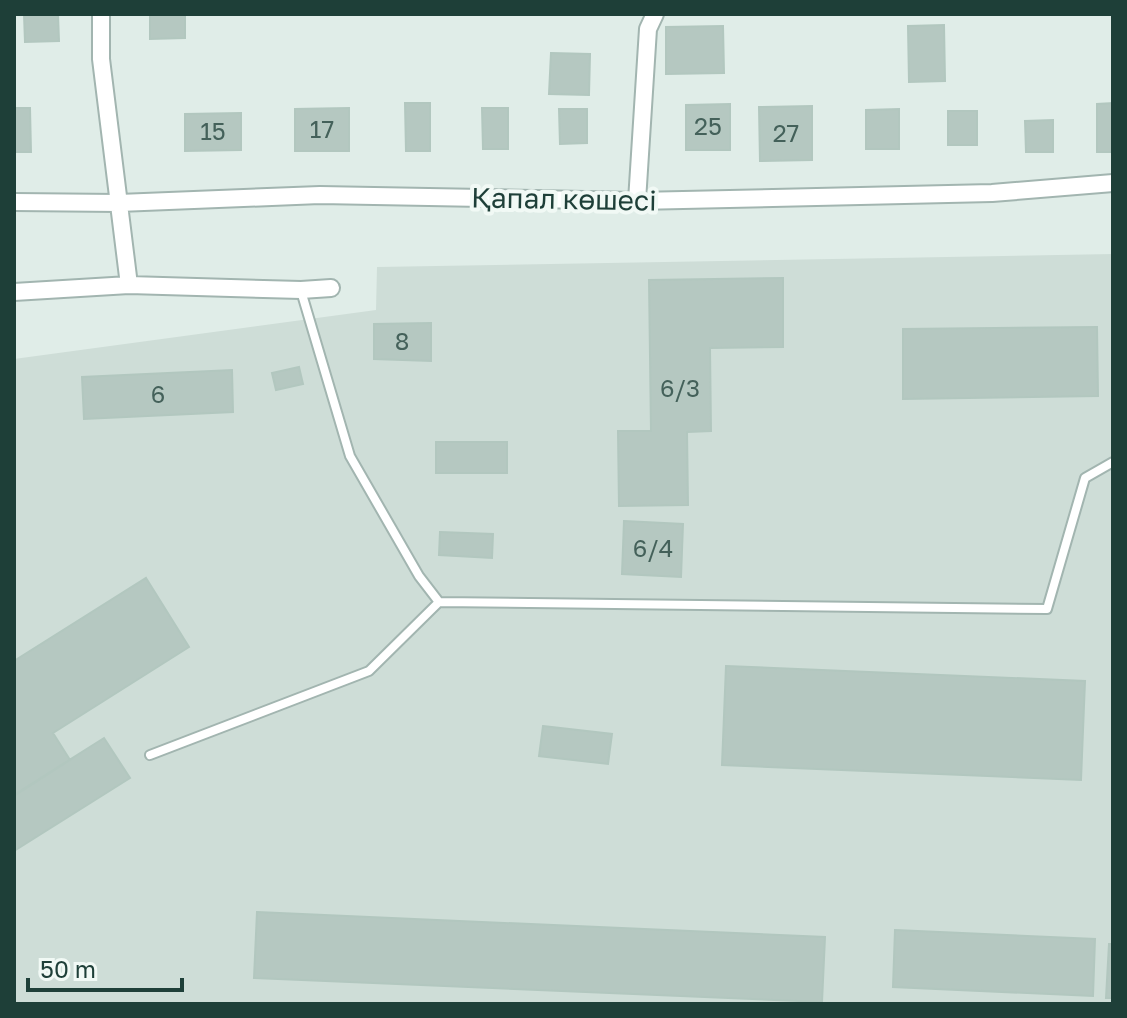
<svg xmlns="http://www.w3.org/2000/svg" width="1127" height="1018" font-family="'Golos Text',sans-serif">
<rect width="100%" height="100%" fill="#e0ede8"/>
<path fill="#ceddd7" d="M1113,254v750h-1099v-645l362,-49 1,-43z"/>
<path fill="#b5c8c1" stroke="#b2c7bf" stroke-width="2" d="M24,14h34l1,27 -34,1z
M150,14h35v24l-35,1z
M944,25l1,56 -36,1 -1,-56z
M723,26l1,47 -58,1v-47z
M551,53l39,1 -1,41 -40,-1z
M405,103h25v48h-24z
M1113,103v49h-16v-48z
M730,104v46h-44v-45z
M812,106v54l-52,1 -1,-54z
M14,108h16l1,44h-17z
M349,108v43h-54v-42z
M482,108h26v41h-25z
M559,109h28v34l-27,1z
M899,109v40h-33v-39z
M948,111h29v34h-29z
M241,113v37l-56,1v-37z
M1053,120v32h-27l-1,-31z
M783,278v69l-73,1 1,83 -24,1 1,73 -69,1 -1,-75h33l-2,-151z
M431,323v38l-57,-2v-35z
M1097,327l1,69 -195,3v-70z
M299,367l4,17 -27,6 -4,-17z
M232,370l1,42 -149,7 -2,-42z
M436,442h71v31h-71z
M624,521l59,3 -2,53 -59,-3z
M440,532l53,2 -1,24 -53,-3z
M146,578l43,69 -136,86 17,27 -56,36v-135z
M726,666l359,15 -4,99 -359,-15z
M543,726l69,8 -4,30 -69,-8z
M104,738l26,40 -116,73v-56z
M257,912l568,25 -3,65 -568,-24z
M895,930l200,9 -2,57 -200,-9z
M1109,944h4v54h-7z"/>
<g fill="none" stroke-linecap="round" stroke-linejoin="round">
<defs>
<path id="service" d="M301,291l49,165 69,120 20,26 608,7 38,-131 28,-16
M150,755l219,-84 70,-69"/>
<path id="minor" d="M101,14v45l28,226
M637,201l11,-172 7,-15
M14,202l105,1 201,-8 317,6 355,-8 121,-10
M14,292l115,-7 172,5 30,-2"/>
</defs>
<use href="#service" stroke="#a2b5b0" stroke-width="12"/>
<use href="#minor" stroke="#a2b5b0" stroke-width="20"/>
<use href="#service" stroke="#fff" stroke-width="8"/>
<use href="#minor" stroke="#fff" stroke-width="16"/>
</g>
<g text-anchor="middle" stroke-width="8" stroke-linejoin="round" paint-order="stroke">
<g font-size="24" fill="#44615a">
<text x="708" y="135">25</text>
<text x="322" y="138">17</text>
<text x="213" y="140">15</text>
<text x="786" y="142">27</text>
<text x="402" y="350">8</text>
<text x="680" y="397">6/3</text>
<text x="158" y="403">6</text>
<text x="653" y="557">6/4</text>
</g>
<g font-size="28" fill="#1e3f38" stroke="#f1f9f5">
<text transform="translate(564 199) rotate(1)" y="10">Қапал көшесі</text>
</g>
</g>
<rect width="1127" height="1018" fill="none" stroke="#1e3f38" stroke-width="32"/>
<path d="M28 978v12h154v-12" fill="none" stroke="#1e3f38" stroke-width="4"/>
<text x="40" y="978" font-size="24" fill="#1e3f38" stroke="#f1f9f5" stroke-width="6" paint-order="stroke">50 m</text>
</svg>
